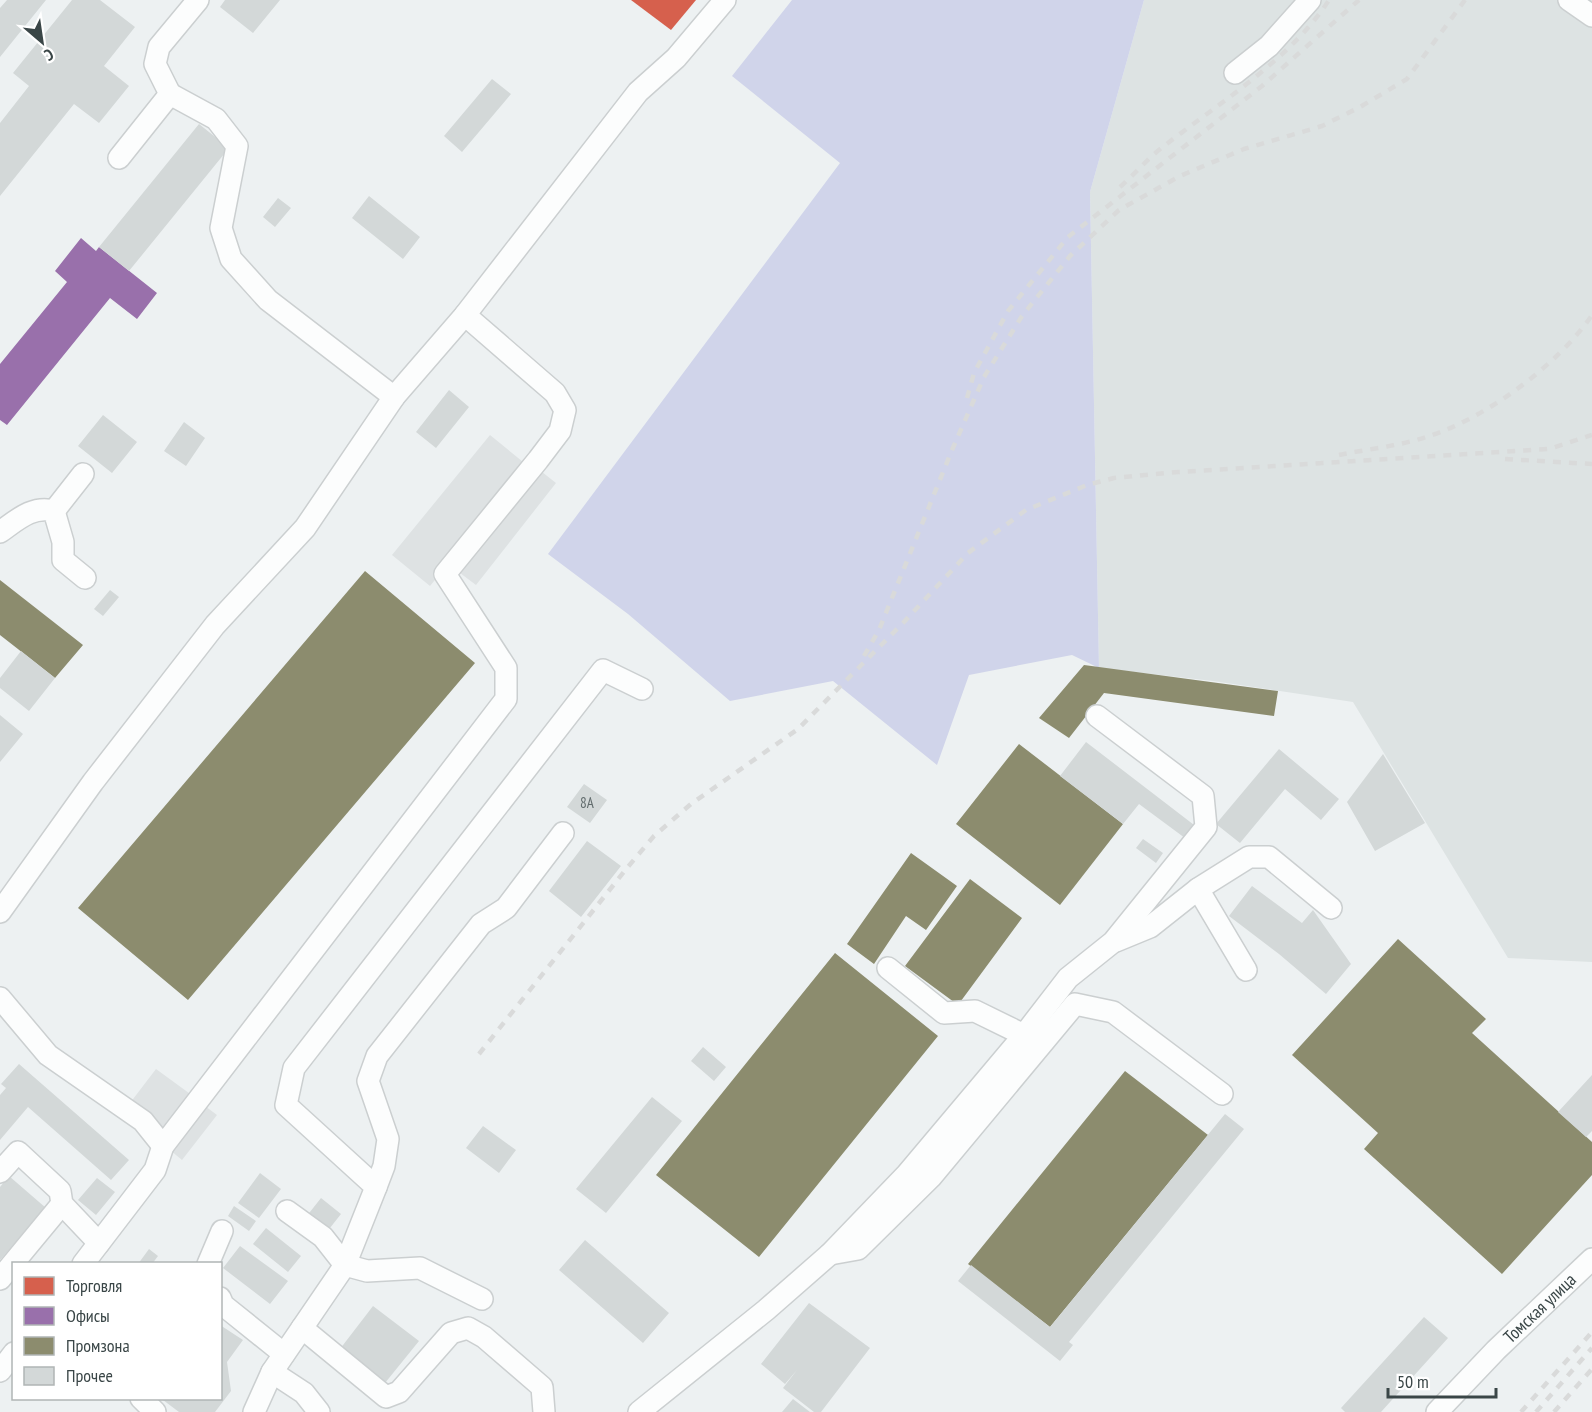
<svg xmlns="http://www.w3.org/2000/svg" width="1592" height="1412" font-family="'PT Sans Narrow',sans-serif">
<rect width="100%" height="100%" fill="#edf1f2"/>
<path fill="#dde3e3" d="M1144,0h448v962l-84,-4 -155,-256 -140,-21 -114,-13 -9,-476z"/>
<path fill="#d0d4ea" d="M792,0h352l-54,192 9,476 -27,-13 -103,20 -32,90 -104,-84 -103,20 -102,-87 -80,-60 292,-391 -108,-87z"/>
<path fill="#dee2e3" d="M490,435l38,31 -98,120 -38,-31z
M537,468l19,15 -80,102 -20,-15z
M156,1069l37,27 -26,34 -37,-27z
M205,1106l12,9 -35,45 -12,-10z"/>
<path fill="#d6604d" d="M631,0h65l-25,30z"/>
<path fill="#9970ab" d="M81,238l15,13 3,-4 58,46 -20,26 -27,-21 -103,127 -7,-5v-56l67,-82 -12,-11z"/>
<path fill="#8c8c6e" d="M365,571l110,92 -287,337 -110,-92z
M0,580l83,65 -28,33 -55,-43z
M1084,665l194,26 -4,25 -170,-23 -35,45 -30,-20z
M1019,744l104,80 -63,81 -104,-81z
M911,853l46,33 -31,44 -20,-14 -32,48 -27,-20z
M970,879l52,39 -64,87 -53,-39z
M1398,939l88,80 -14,14 120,109v33l-90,99 -138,-125 14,-16 -86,-78z
M835,953l103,83 -179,221 -103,-82z
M1125,1071l83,64 -158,192 -82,-63z"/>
<path fill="#d3d8d8" d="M7,0h39l-46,57v-49z
M72,0h28l35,27 -31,39 25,20 -30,37 -25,-19 -74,92v-73l29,-37 -16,-13z
M225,0h55l-27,33 -33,-26z
M492,79l19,15 -49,58 -18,-16z
M199,124l30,24 -100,123 -30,-24z
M369,196l51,41 -17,22 -51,-41z
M278,198l13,10 -16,19 -12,-10z
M449,390l20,17 -33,41 -20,-16z
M103,415l34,27 -25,31 -34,-27z
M184,422l21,16 -19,28 -22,-15z
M110,590l9,7 -16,19 -9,-7z
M21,651l34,27 -26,33 -29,-23v-10z
M0,715l23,19 -23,28z
M1086,742l112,86 -9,13 -50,-37 -16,20 -63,-48z
M1279,749l60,50 -18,21 -36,-31 -45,54 -24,-19z
M1383,754l42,69 -50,28 -28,-49z
M584,784l23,16 -17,23 -23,-16z
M1143,839l20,14 -7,10 -20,-15z
M587,841l34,25 -40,51 -32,-26z
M1252,886l50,37 11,-13 38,54 -25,30 -47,-40 -50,-38z
M703,1047l23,20 -12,14 -23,-20z
M19,1064l110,96 -18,20 -83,-73 -28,33v-45l6,-7 -5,-4z
M1592,1075v56l-6,6 -28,-25z
M652,1097l30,24 -76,92 -30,-24z
M1225,1114l19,15 -175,213 4,3 -13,16 -102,-80 13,-16 79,62z
M483,1126l33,24 -17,23 -33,-25z
M260,1173l21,16 -22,29 -21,-15z
M9,1176l37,32 -46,52v-73z
M97,1178l18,14 -19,23 -18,-15z
M321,1198l20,16 -15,19 -20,-16z
M234,1206l22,15 -7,10 -21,-15z
M266,1228l35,28 -13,16 -35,-28z
M585,1240l84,73 -26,30 -84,-73z
M240,1246l48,35 -18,23 -47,-36z
M149,1249l9,7 -6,8h-14z
M809,1303l61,45 -49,64h-7l-31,-24 14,-18 -12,14 -24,-20z
M373,1306l46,35 -34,42 -45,-34z
M1424,1317l24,21 -67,74h-36l-4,-4z
M220,1325l23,15 -16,22 4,29 -16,21h-36l-16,-12 1,-2h56z
M793,1399l17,13h-28z"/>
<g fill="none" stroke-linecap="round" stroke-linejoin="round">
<defs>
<g id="minor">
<path d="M1569,0l23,16"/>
<path d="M1235,73l34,-27 41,-46"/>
<path d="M170,94l46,25 21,27 -16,82 10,31 37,41 126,97"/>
<path d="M119,158l51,-64 -15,-30 4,-17 39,-47"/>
<path d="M54,511l29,-37"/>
<path d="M0,532c17,-12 33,-27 54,-21l9,31v18l22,18"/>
<path d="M1198,889l51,-32h20l62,51"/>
<path d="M0,912l93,-130 122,-157 90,-97 89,-131 71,-82 173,-223 38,-34 49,-58"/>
<path d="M1116,941l34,-14 48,-38 48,81"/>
<path d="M888,968l56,45 31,-2 49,24"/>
<path d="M0,998l48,57 95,66 20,25"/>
<path d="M0,1172l18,-20 42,39 2,13 37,39"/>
<path d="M376,1187l8,-21 4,-27 -20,-58 9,-25 104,-132 25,-16 57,-75"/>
<path d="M287,1211l36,26 22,28 22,6 53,-3 62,31"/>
<path d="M830,1254l28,-5 73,-72 144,-173 38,8 109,82"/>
<path d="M83,1264l72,-94 8,-24 343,-447v-31l-61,-94 93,-114 22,-29 5,-21 -10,-17 -90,-78"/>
<path d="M208,1264l14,-33"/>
<path d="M0,1279l62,-75"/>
<path d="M220,1298l3,7 61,49"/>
<path d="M302,1328l84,69 13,-5 52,-59 17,-5 16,9 58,50 2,25"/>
<path d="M0,1371l14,-18"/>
<path d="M272,1372l32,21 15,19"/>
<path d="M141,1398l14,14"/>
<path d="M254,1412l18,-40 73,-107 31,-78 -90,-82 8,-37 309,-398 39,19"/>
<path d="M639,1412l127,-102 64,-56 77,-80 117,-139 44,-57 45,-36 93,-115 -3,-31 -106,-80"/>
<path id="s1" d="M1437,1412l59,-62 96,-91"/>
</g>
</defs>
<use href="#minor" stroke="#cbcfd0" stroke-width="24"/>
<use href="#minor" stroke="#fcfdfd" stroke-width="21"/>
<path stroke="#d9dada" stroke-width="4.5" stroke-dasharray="8 8" stroke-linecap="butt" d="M1120,187c15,-13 28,-29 44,-41 54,-42 128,-88 165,-146
M967,398l7,-25 34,-62 60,-74 194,-151 97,-86
M1339,455c29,-6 61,-9 90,-19 57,-18 129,-71 163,-121
M1505,459l87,5
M864,656l15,-26 73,-180 32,-73 38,-61 48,-60 49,-46 61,-34 64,-27 78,-23 38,-19 47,-28 58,-79
M479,1054l148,-186 27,-32 37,-32 107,-75 105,-106 65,-70 58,-43 61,-25 27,-7 64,-6 371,-23 43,-14
M1521,1412l71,-80
M1536,1412l56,-64
M1554,1412l38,-43"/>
</g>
<g text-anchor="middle" stroke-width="6" stroke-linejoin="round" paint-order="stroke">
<g font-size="15" fill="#626c6d">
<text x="587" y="808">8А</text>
</g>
<g font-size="18" fill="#3a4647" stroke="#fff">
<text dy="6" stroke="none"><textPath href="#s1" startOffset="146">Томская улица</textPath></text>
</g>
</g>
<rect x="12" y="1262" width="210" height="138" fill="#ffffff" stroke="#b0b5b5" stroke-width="1.5"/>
<rect x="24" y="1277" width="30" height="18" fill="#d6604d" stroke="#b0b5b5" stroke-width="1.5"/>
<text x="66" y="1292" font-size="18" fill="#3a4647">Торговля</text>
<rect x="24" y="1307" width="30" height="18" fill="#9970ab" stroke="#b0b5b5" stroke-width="1.5"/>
<text x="66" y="1322" font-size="18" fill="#3a4647">Офисы</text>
<rect x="24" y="1337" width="30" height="18" fill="#8c8c6e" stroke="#b0b5b5" stroke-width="1.5"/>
<text x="66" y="1352" font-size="18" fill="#3a4647">Промзона</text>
<rect x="24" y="1367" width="30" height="18" fill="#d3d8d8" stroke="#b0b5b5" stroke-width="1.5"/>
<text x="66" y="1382" font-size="18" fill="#3a4647">Прочее</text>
<g transform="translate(42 42) rotate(151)" stroke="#ffffff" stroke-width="4.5" paint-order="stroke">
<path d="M0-4.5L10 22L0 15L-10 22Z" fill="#3a4647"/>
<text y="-9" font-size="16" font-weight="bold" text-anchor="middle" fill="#3a4647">С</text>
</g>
<path d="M1388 1388v9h108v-9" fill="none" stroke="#3a4647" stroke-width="3"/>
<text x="1397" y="1388" font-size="18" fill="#3a4647" stroke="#ffffff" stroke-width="4.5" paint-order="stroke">50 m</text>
</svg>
